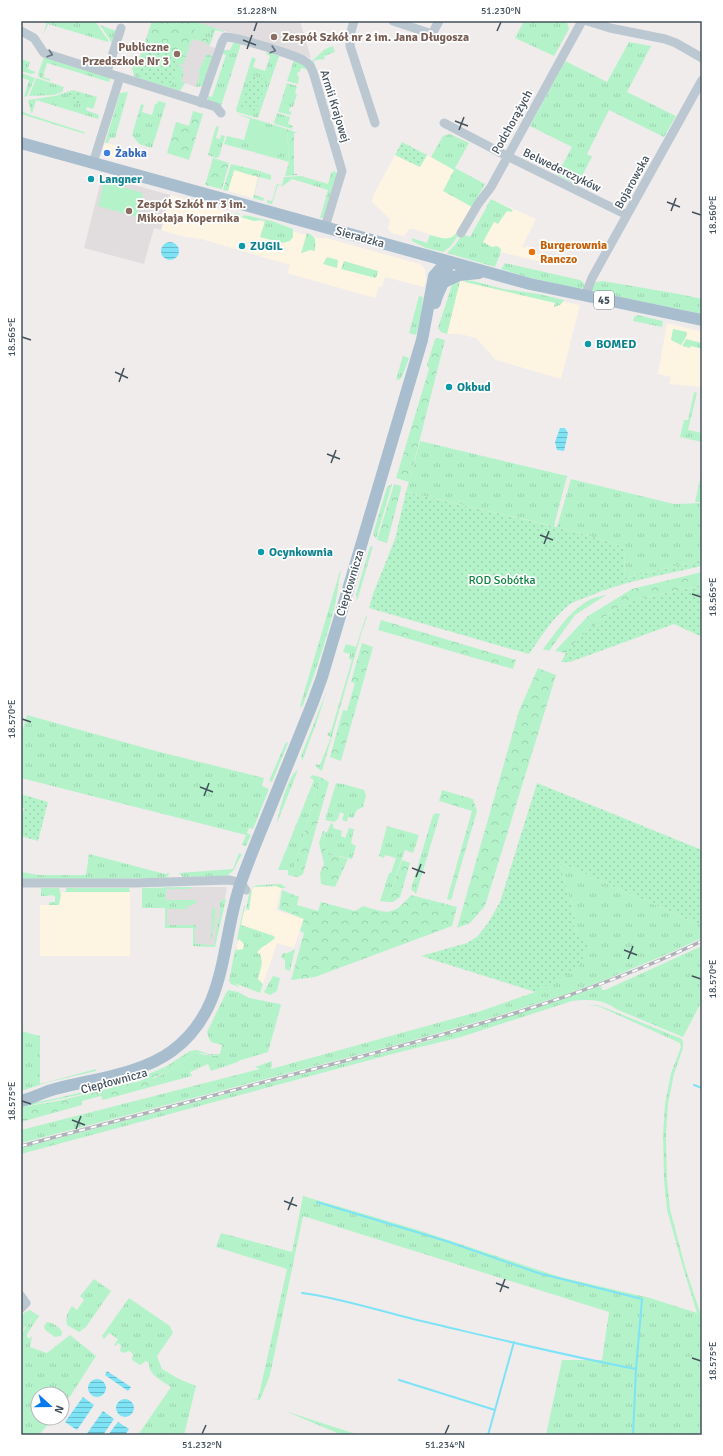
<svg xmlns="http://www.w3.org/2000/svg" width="723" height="1456" font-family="Signika,sans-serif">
<defs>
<pattern id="grass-tufts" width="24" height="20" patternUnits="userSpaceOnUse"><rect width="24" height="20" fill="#b4f3c9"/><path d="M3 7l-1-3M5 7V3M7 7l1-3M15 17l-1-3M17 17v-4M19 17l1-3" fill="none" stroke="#9cd2af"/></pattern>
<pattern id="forest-crowns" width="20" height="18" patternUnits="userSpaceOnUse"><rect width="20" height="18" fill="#b4f3c9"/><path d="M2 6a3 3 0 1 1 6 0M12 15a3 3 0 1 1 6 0" fill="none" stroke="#9cd2af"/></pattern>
<pattern id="park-dots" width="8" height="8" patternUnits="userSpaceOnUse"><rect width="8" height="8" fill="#b4f3c9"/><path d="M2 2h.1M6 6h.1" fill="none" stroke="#9cd2af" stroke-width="1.8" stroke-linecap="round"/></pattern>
<pattern id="water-rules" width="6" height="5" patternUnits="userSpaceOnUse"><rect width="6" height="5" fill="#7de3f5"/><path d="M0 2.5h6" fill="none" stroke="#68baca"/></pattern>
</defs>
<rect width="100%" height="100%" fill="#f0ecec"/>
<path fill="#fef4e2" d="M105,143l15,4 -4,11 1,2 -13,-4 -2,-4z
M395,155l25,12 7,-12 27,15 18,37 -9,18 -11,13 -8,1 -34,-11 -6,8 -12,-3 -4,-4 2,-10 -18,-17 1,-6z
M234,170l24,7 -5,21 -25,-7z
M170,195l42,11 19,8 23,7h5l40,12 18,5h9l94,26 5,5 1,11 -2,7 -39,-10 -3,10 -3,-1 -4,12 -88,-25 3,-8 -10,-3 -79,-23 -16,-2 -24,-7z
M491,199l45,20 -14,28 3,1 1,-2 11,4 -1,3 7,3 -2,6 -69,-17 -2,-7z
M460,281l120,24 -19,74 -65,-19 -20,-22 -16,-4h-13z
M667,323l35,9v55l-33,-3 2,-7 -13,-3z
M276,886l5,2 -5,22 27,9 -9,29 -17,-5 -17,50 -26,-9 1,-6 -3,-3 11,-64 3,1 1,-3h2l3,-20 2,-2z
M59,892h71v64h-90v-51h19z"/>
<path fill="#e1ddde" d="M152,21h148l11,37 -96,-30 -6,18 6,2 -12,38 -7,1 -11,-4 -5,8 -45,-14 -1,-2z
M102,176l68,19 -9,35 -7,-2 -10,36 -60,-16z
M165,887h60l2,1 -12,59 -22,-1v-18h-28z"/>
<path fill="url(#grass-tufts)" d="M47,21h48l13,19v2l-60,-18 -5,11z
M524,21h40l3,1 2,7 -15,27 -39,-18z
M100,25l16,6 -4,12z
M195,28l17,6 3,-6 9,3v1l-9,-2 -5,16 1,-6 -18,-5z
M234,41l7,3 -20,62 -12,-4 -2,-4v-2l5,1 14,-42 -6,-2 3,-3h7z
M145,42l41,14 -3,9 -28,-9 28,11 -1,4 2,1 -3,9 4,1 -5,9 -45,-14 -3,-8 4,-13 4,1z
M629,42l22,4 -24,46 49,24 -12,21 -55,-27 -22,44 5,3 -15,28 -20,-10 15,-28 -42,-21 35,-65 42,21z
M333,46l2,6 -11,4 1,3 -10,1 -1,2 3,12 -6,-12 14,-13z
M267,52l12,4 -21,62 -21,-6 -1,-2 16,-53 4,2 -3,8 12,4 5,-15 -4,-2z
M207,54l5,2 -9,30 -7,1 4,-14 -2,-1z
M44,57l67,19 -2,6 -62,-19 -4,14 7,2v2l-10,-3 -2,-4z
M21,59l9,3 -2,6 2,2 6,2 -1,1 -4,1 -10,-3z
M294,60l8,3 7,7 -8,-2 -1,4h-2l-1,3 2,1 -1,8 -11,-3z
M21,73l14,5 -8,18 -3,1 5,-17 -8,-2z
M36,78l28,9 -2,5 -8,3 -25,1z
M287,83l10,3 -2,7 2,1 -4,13h-3l-1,4 2,1v3l-13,-3z
M73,90l24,7 -4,12 -6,-2 -1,3 13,5 -1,4 -62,-19 -4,14 -1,-2 -3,-12 27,-4z
M128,92l-13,46h-5l-2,5h-3l15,-50z
M158,101l8,2 -14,45 -13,-4 -7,-9 9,-31 3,1 -2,7 10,3 3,-11h2z
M21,111l10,4 53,17 1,2 -64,-20z
M235,113l52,16 2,33 -65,-18 3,-8 17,4 6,-21z
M277,113l13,4 -2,7 5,2 -1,3 -17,-5 -1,-2z
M216,126l3,1 -3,11 4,1 1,-4 4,1 -6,21 -3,1 -8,-3z
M450,134l19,9 -14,25 30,16 -13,23 -29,-16 11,-21 -23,-13 12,-21z
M260,171l11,4v5l-12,-3 -5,18 10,3 -1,3 -10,-3z
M334,171l3,2 -14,45h-3l8,-28 -36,-11 -9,7 -5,-1 -6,19 -5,-1v-3l5,1 5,-17 5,1 2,-8 17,-1 27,8 3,-11z
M491,199l22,11 -2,2 -4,-1 -9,13 -4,-2 -11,20 9,5 5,-1 4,3 -1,5 -5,13 -48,-14 8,-8 7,-11 8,3z
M235,213l5,1 -1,2 4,1 1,-2 28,6 21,8v8l-3,4 -8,2 -22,-6 5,-16 -5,-1 -6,1 -20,-6z
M457,232l3,1 -10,14 -7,5 -17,-4 -14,-7v-3l15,5 3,-8c11,3 20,7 27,-3z
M307,233c11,4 8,9 8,18l-5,-1 -8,3h-1z
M327,257l11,3 -1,8 -14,-4z
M344,261l34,10 -2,7 -35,-9z
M505,263l75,17 3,2 1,3 -1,3 -3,1 -53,-12 -26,-8z
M466,280l7,1 31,8 35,5 25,6 -4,5 -6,2 1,-4 -90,-21z
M460,281l-13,53 -6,-2 -3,-4 14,-43z
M603,281l76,13 23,5v15l-110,-23v-4l4,-5z
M419,296l4,1 -2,18 -5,20 -7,-2z
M637,315l26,6 -1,6 -29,-6 1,-4z
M673,329l14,3 -1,5 -5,8 -10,-5z
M686,339l16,4v6l-11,-3 -1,2 -8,-2z
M403,356l6,2 -5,14 -4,8 -4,-1z
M694,392l3,1 -9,37 14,3v9l-22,-5 4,-17h4z
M420,441l147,35 -13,50 -148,-34z
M702,470v32h-7z
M571,479l103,25 28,-1v57l-78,18 1,-29 -14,-7 -54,-15z
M392,484l-16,55 -3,-5 14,-47z
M373,546l-16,55 -1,-7 14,-47z
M340,571h1c-3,10 -3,20 -5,30 -9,36 -20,71 -34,106l-2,-1z
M366,616l1,1 -5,14 -40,140 -5,-3 -2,-4 5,1 11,-28 -4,-2 1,-2 3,-2 21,-71 -3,-1 1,-5 -7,-2 3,-8 10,3z
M327,690l-11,34 -14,37 -1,-5z
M27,715l129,36 108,27 -2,8 7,3 -16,40 -4,-1 -2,5 4,2 -5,11 -4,-1 4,-10 -225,-57v-42z
M286,742l2,1 -16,39 -3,-1z
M298,770l-21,53c2,-12 11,-48 21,-53z
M312,775l8,2 -28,99 -4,-1v-5h-10l36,-90 -4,-2z
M336,783l7,1 21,6 2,6 -3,11 -6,3 -4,8 -5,-1 -1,5 -5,-2 2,-6 -4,-2 -2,7 -4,3 -9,-2z
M436,813l4,1 -24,80 -5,-5 22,-74z
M331,823l2,1v4l9,3 -1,5 4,2 4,-10 5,1 -3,14 5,3 -4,13 -18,-4 -5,1 -6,-13 2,-11h2z
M387,826l32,9 -6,18 -8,-3 -18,52 -7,-1 9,-28h2l5,-15 -11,-3 -1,3 -5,-2z
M239,853l3,2c-5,5 -7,17 -13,19l-1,2 -45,1 -4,-4 54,-4z
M89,854l76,20 5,-1 -4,5 -145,2v-8l18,3h47z
M559,862l139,62 4,-2v16l-30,14 -72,30 -39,14 -67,21 -87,25 -386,101v-13l239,-61 -5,-2 17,-6 -1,8 210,-58 54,-19 42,-56 -4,-14 2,-5z
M281,884l5,4h-5l-5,-2 -22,1 -2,2 -3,21 -3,-1 3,-15 4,-7 5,-2z
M192,887l-3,2h-23v11h30v4h-4v2h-5v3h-20v16h29v6h-2l2,13 18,1 4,-27h2v-17l6,-2 -11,48 -22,-1v-18h-28v-20h-23v-20z
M41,888h18l2,7 -2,10h-10v-3h6v-6l-6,-1v1h-8z
M66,888h63l1,4h-64z
M244,906h1l-4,19 33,11 1,2c-6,6 -14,8 -18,15l3,1c4,10 0,15 -2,25l5,5 -3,9 -26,-10 5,3v1l-8,-3 -2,-3 6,-31 2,-2 -1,5 1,-3 6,-1 1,-5 -5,-5 -1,2 -1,-2z
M212,908h3v10l-4,24z
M702,946v55l-19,36 -67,-28c-12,-10 -29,-10 -44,-8l-111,36 -65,16 -375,101v-6l407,-107 173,-55 1,4h3z
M295,949l-5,22 -5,-2v-9l-4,-3 2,-4h5z
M273,976l7,2 -3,13 -7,4 -6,-3z
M228,990l10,2 11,6 31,6 1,1 -13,47 -30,9v1l-27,9 -3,-7 -18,8 2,4 -34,9 -5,-6 15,-7 22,-16c9,-3 20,0 29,0 -10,0 -20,-5 -29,-3 -31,24 -52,28 -88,37 -27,6 -54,11 -81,17v-2l37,-7 81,-20 26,-11 25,-16 7,-1 12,4h11l2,-9 -11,-3 -3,-6 -1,-4 19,-39z
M586,1005h11l14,5 71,29 1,3v6l-9,26 -6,30 -2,31 1,45 3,29 16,61 16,48v117h-156l16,-75h40l7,-48 -306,-96 -33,159 -10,25 -8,-1h5l2,-4 28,-126 -71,-22 5,-14 71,19 11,-56 112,33 145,48 90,21 47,15 -13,-42 -17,-61 -3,-30 -1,-45 2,-31 6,-31 10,-26 -1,-4 -82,-37z
M21,1031l19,5v48l56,-15v2l-47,11 -28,9z
M94,1279l17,12 -25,36 -7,5 -12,-7c-2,-8 1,-13 5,-19l5,4 7,-10 -4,-4z
M129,1298l41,28 3,7 -16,23 5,13 17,10 17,7 -12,49h-46l33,-48c-8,-6 -23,-12 -22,-24l-3,-2 -6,4 -8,-5 1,-6 -4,-3 -5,2 -4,-2 1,-6 -3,-2 -2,3 -2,-1 4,-6 -9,-6 -5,6 -2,-3z
M30,1310l9,6 -12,18v3l3,2 1,-3 1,1 -2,10 17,6 23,-18 26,21 -25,39 -9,11v-12h-24v24h12l1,3 -12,14h-18v-101l13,-18 -13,16v-15l4,-5z
M47,1322c5,0 13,5 15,10l-1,4 -6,1 -10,-7 -1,-4z
M285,1411l74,24h-17z"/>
<path fill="url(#forest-crowns)" d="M152,21h41l22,7 -2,6 -18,-5 -2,6 18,5 -2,6 -4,-4 -13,-3 -6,17 -41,-14z
M193,111l10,3 -14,46 -22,-7 9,-31 13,4z
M287,129l11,4h-4v41h3v1l-12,1 4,-14z
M213,158l16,5 -7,26 -17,-4z
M231,164l29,7 -2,6 -24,-7 -6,21 -5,-1z
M437,338l8,2 -36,142 -13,-4 33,-109 -2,-4 8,-26z
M394,484l7,2v3l-14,54 -10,-3z
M702,572v13l-68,15 -24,13 -28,22 -16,18 -11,-2 33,-35 44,-27z
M606,595l-31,20 -26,36 -6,-2c14,-18 27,-39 48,-50 5,-2 10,-3 15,-4z
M381,620l135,40 -3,9 -135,-39z
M362,643l11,4 -32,114 -11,-4 13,-47 4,1 8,-28 -4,-1z
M538,668l18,7 -71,231 -15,17 -13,5 62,-217z
M320,777l9,5 -26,92 -5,3 -6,-1z
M442,790l31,9 4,12 -26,89 -4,-1 25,-88 -33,-10z
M323,831l2,1 -2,11 6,13 5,-1 14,4 -13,28 -14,-3 -1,-11 4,-9 -5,-21z
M402,860l8,3 -10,34 -7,5h-6z
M282,890l17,7 -2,8 21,6 3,-9 34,9 8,-5c26,8 30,10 48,-11l46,12 -5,19 -137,51 -24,3 13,-47 -4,-2 4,-12 -25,-10z
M194,1052l15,4h10v2c-8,0 -22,-4 -29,-2l-22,16 -15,6 5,7 -55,15 -2,-4 -19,5v4l-61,17v-15l37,-6 82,-20 26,-12 24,-16z"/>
<path fill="url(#park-dots)" d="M149,45l32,11 -10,30 -32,-11z
M252,75l15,5 -11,31 -15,-5z
M70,91h3l10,3 -4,10 -12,-4z
M402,142l25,13 -7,12 -25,-12z
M406,492l151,35 54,15 14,7 -1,29 78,-18v6c-39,9 -79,15 -115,31 -6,2 -12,4 -17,7 -16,12 -30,34 -41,50l-11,-3 -149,-43 4,-14 22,-55z
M702,585v29l-2,3 2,1v19l-28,-13 -104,38h-9l5,-9 16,-18 28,-22 24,-13z
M537,783l165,67v72l-4,2 -139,-62 16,55 -2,5 4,14 12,8 -11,24 -43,24 -114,-36 46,-13 10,-6 11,-14 12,-21z
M21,794l27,8 -10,39 -17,-5v-17l3,-11 -3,-1z"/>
<path fill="#b4f3c9" d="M254,124l32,10 -7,21 -31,-10z
M104,182l39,11 -6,24 -39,-11z"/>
<path fill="url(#water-rules)" d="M161 251a9 9 0 1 1 18 0a9 9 0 1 1-18 0Z
M560,428h5l3,5 -4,18 -7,-1 -2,-8z
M107,1371l24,16 -3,4 -23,-16z
M88 1388a9 9 0 1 1 18 0a9 9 0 1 1-18 0Z
M83,1397l11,8 -17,25 -12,-8z
M116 1408a9 9 0 1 1 18 0a9 9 0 1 1-18 0Z
M103,1411l11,8 -11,16h-17z
M118,1422l11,7 -4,6h-17z"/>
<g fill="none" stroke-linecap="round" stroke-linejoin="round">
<path stroke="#7de3f5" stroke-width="2" d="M694,1085l8,3
M317,1202l129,39 92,32 104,26 -6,70 -3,66
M302,1293c39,5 77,18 115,27 73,17 145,35 219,49
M399,1380l96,30
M488,1435l26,-93"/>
<path stroke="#bbc8d1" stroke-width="9" d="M354,21l-4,14v11l25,77
M393,21l39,13 7,-13
M587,21l23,7 55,11 11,4 26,15
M21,31l13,7 10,15 172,54 5,6
M107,72l14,-44
M201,103l21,-61 3,-5c9,-1 74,19 81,25 4,2 5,6 7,10l29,99 -17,56
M444,123l63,33 120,59
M93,163l27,-86
M461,233l17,-29 13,-17 91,-166
M585,296l7,-18 110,-198
M21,883h114l95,-3 11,3 5,7
M21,1296l5,7 -5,5"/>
<path stroke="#a8becf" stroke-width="12" d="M21,143l509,141 172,36
M444,282l15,-7 20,-2
M435,303c3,-15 15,-26 12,-42
M21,1101c12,-3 22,-9 34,-12 37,-10 86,-15 117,-38 57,-42 48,-109 69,-169 9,-26 20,-51 30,-76 14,-35 28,-69 42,-104l9,-25 100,-337 12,-64 13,-15"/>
<defs>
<path id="rail" d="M21,1146c103,-27 206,-54 308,-81 127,-33 254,-67 373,-124"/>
</defs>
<use href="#rail" stroke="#aeb2b8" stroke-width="3.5"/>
<use href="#rail" stroke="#fff" stroke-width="2" stroke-dasharray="6" stroke-linecap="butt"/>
</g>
<defs><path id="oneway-chevron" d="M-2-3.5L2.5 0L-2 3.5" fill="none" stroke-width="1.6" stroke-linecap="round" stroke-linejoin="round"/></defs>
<g stroke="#67757f">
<use href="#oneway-chevron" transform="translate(273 50) rotate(17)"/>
<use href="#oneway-chevron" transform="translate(50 54) rotate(18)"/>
</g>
<path fill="none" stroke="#43515c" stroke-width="1.5" d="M254,31l3,-9M497,31l4,-9M243,40l13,5M247,49l5,-14M455,121l13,5M459,130l5,-13M667,202l13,5M671,211l5,-13M692,212l9,3M22,337l9,3M115,372l13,6M119,382l5,-14M327,454l13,5M331,463l5,-13M540,535l13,5M544,544l5,-13M692,594l9,3M22,719l9,3M200,787l13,5M204,796l5,-13M412,868l13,5M416,877l5,-13M624,950l13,5M628,959l5,-13M692,976l9,3M22,1101l9,3M72,1120l13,5M76,1129l5,-13M284,1201l13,5M288,1210l5,-13M496,1283l13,5M500,1292l5,-13M692,1358l9,3M202,1434l4,-9M445,1434l4,-9"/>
<g fill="#8d6e63" stroke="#fff" stroke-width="1.5">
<circle cx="274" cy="37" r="4"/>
<circle cx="177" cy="54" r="4"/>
<circle cx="129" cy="211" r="4"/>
</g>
<circle fill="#3f7fe0" stroke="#fff" stroke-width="1.5" cx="107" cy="153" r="4"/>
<g fill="#0f9aa8" stroke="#fff" stroke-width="1.5">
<circle cx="91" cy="179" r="4"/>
<circle cx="242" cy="246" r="4"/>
<circle cx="588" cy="344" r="4"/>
<circle cx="449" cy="387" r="4"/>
<circle cx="261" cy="552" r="4"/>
</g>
<circle fill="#e8710a" stroke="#fff" stroke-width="1.5" cx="532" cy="252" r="4"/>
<g text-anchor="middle" stroke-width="3.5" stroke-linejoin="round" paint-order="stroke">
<rect fill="#fff" stroke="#7b858d" stroke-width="1" x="594" y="291" width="20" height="18" rx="3"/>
<g font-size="11" font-weight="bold" fill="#43515c">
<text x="604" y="304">45</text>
</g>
<g font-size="12" font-weight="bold" fill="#785e54" stroke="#fff" text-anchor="start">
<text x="282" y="41">Zespół Szkół nr 2 im. Jana Długosza</text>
<text x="169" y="51" text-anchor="end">Publiczne<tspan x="169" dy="14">Przedszkole Nr 3</tspan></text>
<text x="137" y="208">Zespół Szkół nr 3 im.<tspan x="137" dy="14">Mikołaja Kopernika</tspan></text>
</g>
<g font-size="12" fill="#43515c" stroke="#fff">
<text transform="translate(335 106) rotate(73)" y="4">Armii Krajowej</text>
<text transform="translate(512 122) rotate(-61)" y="4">Podchorążych</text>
<text transform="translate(562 170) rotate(26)" y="4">Belwederczyków</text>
<text transform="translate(632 182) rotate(-61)" y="4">Bojarowska</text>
<text transform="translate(360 237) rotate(16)" y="4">Sieradzka</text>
<text transform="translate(350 583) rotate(-73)" y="4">Ciepłownicza</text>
<text transform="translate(114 1081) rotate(-15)" y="4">Ciepłownicza</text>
</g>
<g font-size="12" font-weight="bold" fill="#366cbe" stroke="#fff" text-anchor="start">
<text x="115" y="157">Żabka</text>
</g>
<g font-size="12" font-weight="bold" fill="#0d838f" stroke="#fff" text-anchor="start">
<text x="99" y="183">Langner</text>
<text x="250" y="250">ZUGIL</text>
<text x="596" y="348">BOMED</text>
<text x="457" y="391">Okbud</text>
<text x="269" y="556">Ocynkownia</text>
</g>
<g font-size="12" font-weight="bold" fill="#c56008" stroke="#fff" text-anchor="start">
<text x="540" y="249">Burgerownia<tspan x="540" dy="14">Ranczo</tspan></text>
</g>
<g font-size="12" fill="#0d8341" stroke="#fff">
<text x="502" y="584">ROD Sobótka</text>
</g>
</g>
<rect width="723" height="1456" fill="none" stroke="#ffffff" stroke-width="44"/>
<g transform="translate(50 1406) rotate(111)"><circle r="19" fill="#ffffff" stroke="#b4b9be"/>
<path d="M0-3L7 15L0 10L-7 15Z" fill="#0679ef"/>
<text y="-6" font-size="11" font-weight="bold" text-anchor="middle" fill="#43515c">N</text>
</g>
<rect x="22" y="22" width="679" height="1412" fill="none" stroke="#43515c" stroke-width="1.5"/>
<g font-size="10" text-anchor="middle" fill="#43515c">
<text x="257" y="14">51.228°N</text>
<text x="501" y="14">51.230°N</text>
<text transform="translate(712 215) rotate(-90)" y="4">18.560°E</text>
<text transform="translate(11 337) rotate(-90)" y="4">18.565°E</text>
<text transform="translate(712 597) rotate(-90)" y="4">18.565°E</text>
<text transform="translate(11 719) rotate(-90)" y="4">18.570°E</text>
<text transform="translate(712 979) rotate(-90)" y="4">18.570°E</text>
<text transform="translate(11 1101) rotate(-90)" y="4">18.575°E</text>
<text transform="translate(712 1361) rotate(-90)" y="4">18.575°E</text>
<text x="202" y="1448">51.232°N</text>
<text x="445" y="1448">51.234°N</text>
</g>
</svg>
